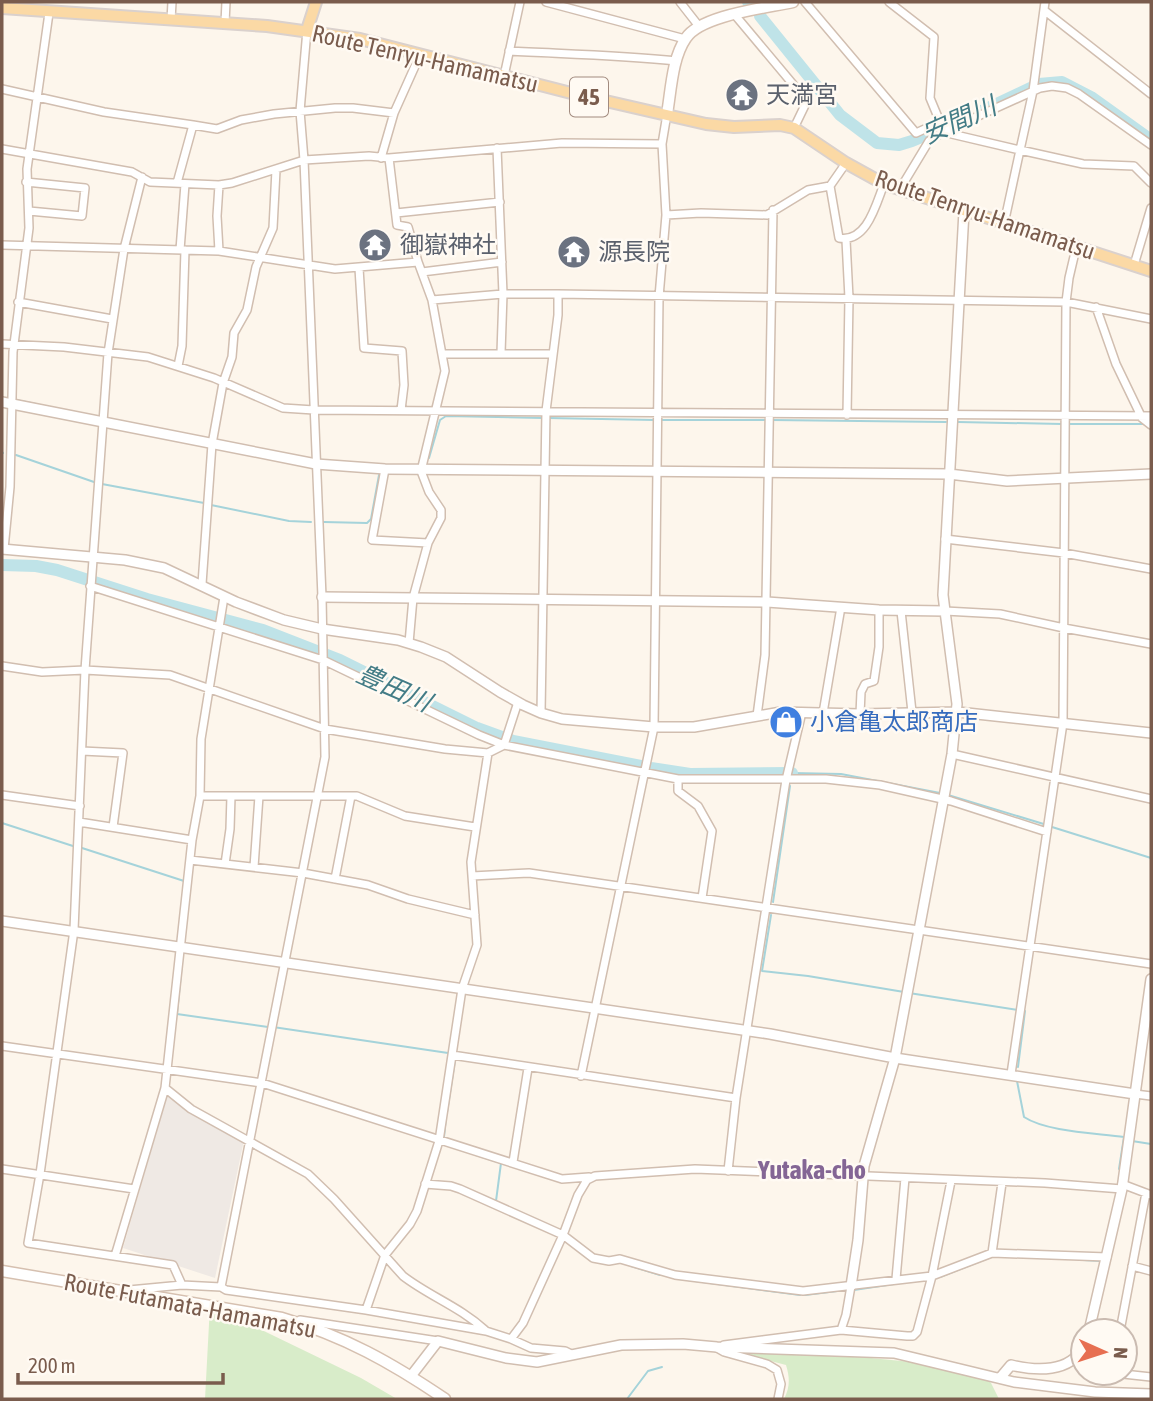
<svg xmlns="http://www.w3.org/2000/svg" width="1153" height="1401" font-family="'Asap Condensed','Noto Sans JP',sans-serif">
<rect width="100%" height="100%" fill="#fdf6ec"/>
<path fill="#efe9e4" d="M167,1096l22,17 55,27 -29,138 -92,-30z"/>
<path fill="#d8ecc9" d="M210,1305l151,73 36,21h-192z
M733,1351l117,5 72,7 66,17 3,3 8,16h-215c6,-12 6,-21 2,-34z"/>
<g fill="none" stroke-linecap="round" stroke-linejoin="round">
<path stroke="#a5d3da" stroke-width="2" d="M16,400l20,4
M548,418l107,2
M660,420h106
M772,420l174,2
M958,422l104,2
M1067,424h76
M2,452l1,1
M16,455l78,27
M429,458l11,-38 6,-4 97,2
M102,484l102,19
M211,505l78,16 22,1
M324,522l43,1 4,-4 8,-44
M792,776v-3l49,1 99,19
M948,795l99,30
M2,823l74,24
M1052,827l99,31
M82,848l102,33
M773,902l17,-116
M771,915l-9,56 46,5 96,16
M184,943l3,-27
M183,953l-6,61 91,13
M909,993l109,17
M273,1027l175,26
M1018,1067l7,-56h-2
M1017,1081l7,36c23,15 73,16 100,20l-5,32
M447,1112l8,-52
M444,1137l2,-20
M1132,1141l19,3
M476,1155l25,8 -5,38
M1083,1260l19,1
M631,1266l29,9
M940,1277l54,-21
M680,1279l120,16
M854,1290l53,-8
M805,1295l40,-5
M627,1399l21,-28 14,-4"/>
<path stroke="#bfe3e8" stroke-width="12" d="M748,2l3,3
M760,16l80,99 37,28 22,2 13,-4 41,-17
M982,111l57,-27 23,-2 29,15 60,43
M2,565l34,1 21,4 90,29 116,31 77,30 137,68 36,13 138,27 39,6 102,-1"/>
<defs>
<path id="minor" d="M546,2l139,37
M680,2l18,23
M805,2l111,131 24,-11 3,10 77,18 -16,74
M889,2l45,35 -4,61 10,24
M1045,2l-12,89 -13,59 63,14 51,2 17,17
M1045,11l106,83
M735,15l72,86 -13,27
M171,20l1,-18
M225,23l1,-21
M509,51c57,3 112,4 168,10
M504,76l16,-74
M2,89l102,23 89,13 -16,58
M193,125l24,4 24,-9 33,-6 61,-6h18l41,5 26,-58
M497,148l6,146 -2,59
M2,149l130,23 18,10 69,3 13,-2 72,-23 65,-4 20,2 173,-15 100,1 5,-30
M381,158l13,-45
M389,158l8,67 11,2 10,35
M142,177l-18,72 -16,104 -23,317 -11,260 -34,244 -12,69 145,22 9,20
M26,182l59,6 -3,28 -53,-5
M830,186l16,-23
M900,189l29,-48 14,-9 97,-44 12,-2 15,2 12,6 72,51
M396,213l104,-11
M666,215l35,-2 66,2 41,-25 22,-4 9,52c28,5 37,-34 45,-54
M846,240l3,58 -2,117
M2,245l217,6 116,18 83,-7 14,38 71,-6h55l508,8 85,17
M180,250l5,-66
M219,251l-2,-35 2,-31
M1134,265l17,-57
M359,268l5,80 38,3 2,34 -3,25
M422,272l80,-10
M18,302l94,17
M1096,307l20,57 26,54 9,7
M2,344l62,3 84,10 66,21 69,30 31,2 837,6
M442,354h111
M178,366l4,-20 3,-96
M385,469l-13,71 56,3
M945,539l119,14 87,16
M4,549l6,-62 3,-135 16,-124 -2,-59 22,-156
M202,584l10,-140 11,-61 9,-26 2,-24 13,-23 9,-43 17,-39 3,-58
M90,586l233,74 156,75 25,10 174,34h148l54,6 71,16 96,31
M901,611l11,101
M945,611l55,3 64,14 87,16
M409,643l4,-45 15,-55 13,-25v-8l-12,-18 -8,-21 24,-100 -13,-71
M2,666l40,6 43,-2 85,5 155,54 120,20 43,4 16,-8 14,-43
M541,713l5,-302 12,-96v-21
M823,713l18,-106
M860,714l1,-22 4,-8 9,-3 5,-34v-37
M757,716l8,-61 8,-445
M82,751l41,2 -10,74
M952,754l199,45
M678,779v12l20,15 14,25 -10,67
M2,795l78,11
M200,796h157l48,20 70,11
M79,822l113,18
M190,860l113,13 65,12 40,14 67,16
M225,864l5,-35 1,-33
M254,867l5,-71
M472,876l57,-3 622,91
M335,879l16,-83
M2,1046l260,37 300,96 27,-2
M452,1055l284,43 -8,73
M1011,1074l52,-351 3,-421 3,-24 7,-30
M581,1076l73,-349 5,-430 7,-82 -4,-71
M165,1088l26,21 117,65 26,25 69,77c26,20 57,31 82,54
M1135,1094l16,2
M736,1098l50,-318 16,-68
M513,1162l15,-94
M2,1169l132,20
M425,1184l26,2 9,3 103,46 30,23 16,3 11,-2 55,16 128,16 129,-15 60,-23 115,4
M1122,1184l29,11
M992,1253l10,-70
M115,1256l50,-168 27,-248 8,-44 1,-57 23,-142
M1132,1266l19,5
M896,1279l9,-101
M221,1287l104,-530 -3,-160 -18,-437 -4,-49 7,-81
M129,1290l53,-5 39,2 5,3 140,20 120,21 25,8 12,-16 40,-88 15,-40 9,-15 8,-4 100,-7 350,14 77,6
M366,1310l19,-55 25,-31 7,-13 22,-70 23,-152 15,-44 -6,-83 17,-109
M300,1320l138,21
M841,1330l66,6h6l4,-4 15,-56 19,-95
M1120,1331l26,-138
M511,1339l20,9 34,3 8,4
M724,1345l117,-15 5,-15 5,-29
M717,1348l7,4 43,12 10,6 4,14 -3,15
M1114,1373l37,4"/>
<path id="tertiary" d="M2,402l314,62 69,5 564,5 58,7 144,-7
M2,549l123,11 39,8 72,34 48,18 38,9 76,11 23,7 25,10 54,35 23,13 18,8 21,6 92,8h40l87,-15 79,2 98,-2 193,21
M322,597l445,5 112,8 66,1 12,93 -5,50 -57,304 -31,108 -6,74 -7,46
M945,611l-2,-16 21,-384
M2,921l768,113 125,24 240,36
M1089,1331l33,-142 29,-210
M411,1376l27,-35 68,17 31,4 84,-17 62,-1 34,3 177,6 120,29 81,10 56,2
M1000,1378l11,-13c25,6 59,8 72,-18"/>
<path id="secondary" d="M667,114c4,-23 5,-56 19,-76 15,-23 80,-30 107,-36
M2,1271l280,47c62,18 110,45 163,81"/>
<path id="primary" d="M2,8l265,18 93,13 215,55 131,30 28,3 46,-2 14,3 52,35 38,21 267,87
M307,30l9,-28"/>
</defs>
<use href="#minor" stroke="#d1beb0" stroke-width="10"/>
<use href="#tertiary" stroke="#d1beb0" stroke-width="12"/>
<use href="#secondary" stroke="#d6c0b0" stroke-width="13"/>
<use href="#primary" stroke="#dad1cd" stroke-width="14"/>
<use href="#minor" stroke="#fff" stroke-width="7"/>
<use href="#tertiary" stroke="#fff" stroke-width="9"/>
<use href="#secondary" stroke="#fff" stroke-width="10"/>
<use href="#primary" stroke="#fbd9a5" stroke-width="10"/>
</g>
<defs>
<symbol id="temple-disc" viewBox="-11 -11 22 22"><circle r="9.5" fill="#6b7280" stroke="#fffaf3"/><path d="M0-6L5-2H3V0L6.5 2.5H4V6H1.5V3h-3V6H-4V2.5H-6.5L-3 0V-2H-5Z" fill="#fff"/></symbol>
<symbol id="shop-disc" viewBox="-11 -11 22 22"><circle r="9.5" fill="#3f7fe0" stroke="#fffaf3"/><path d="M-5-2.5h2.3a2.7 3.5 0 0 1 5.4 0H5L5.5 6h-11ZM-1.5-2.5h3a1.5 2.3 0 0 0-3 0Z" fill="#fff"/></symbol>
</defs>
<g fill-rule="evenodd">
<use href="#temple-disc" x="723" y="76" width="38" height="38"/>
<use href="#temple-disc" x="356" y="226" width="38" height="38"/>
<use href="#temple-disc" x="555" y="233" width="38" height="38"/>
<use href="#shop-disc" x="767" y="703" width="38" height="38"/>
</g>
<g text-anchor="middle" stroke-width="5" stroke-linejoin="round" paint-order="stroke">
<rect fill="#fffaf3" stroke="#a28b7f" stroke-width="2" x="570" y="77.5" width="38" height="39" rx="5"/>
<g font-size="23" font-weight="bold" fill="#7a5c4d">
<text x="589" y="105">45</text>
</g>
<g font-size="24" fill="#7a5c4d" stroke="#fffaf3">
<text transform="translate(425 59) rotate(13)" y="8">Route Tenryu-Hamamatsu</text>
<text transform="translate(985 215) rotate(19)" y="8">Route Tenryu-Hamamatsu</text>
<text transform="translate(190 1306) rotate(11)" y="8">Route Futamata-Hamamatsu</text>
</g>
<g font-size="24" fill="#5b616d" stroke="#fffaf3" text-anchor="start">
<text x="766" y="103">天満宮</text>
<text x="400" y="253">御嶽神社</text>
<text x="598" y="260">源長院</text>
</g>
<g font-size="24" fill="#366cbe" stroke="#fffaf3" text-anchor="start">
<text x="810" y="730">小倉亀太郎商店</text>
</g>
<g font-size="26" font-style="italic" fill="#437c86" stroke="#fffaf3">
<text transform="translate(959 120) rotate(-24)" y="9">安間川</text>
<text transform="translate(394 688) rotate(24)" y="9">豊田川</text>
</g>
<g font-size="26" font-weight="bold" fill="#846695" stroke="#fffaf3">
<text x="812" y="1179">Yutaka-cho</text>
</g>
</g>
<rect width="1153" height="1401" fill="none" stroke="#7a5c4d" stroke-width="7"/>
<g transform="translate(1104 1352) rotate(93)"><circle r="33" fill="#fffaf3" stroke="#cabbb1" stroke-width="2"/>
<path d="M0-5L12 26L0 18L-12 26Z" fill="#e76f51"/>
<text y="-10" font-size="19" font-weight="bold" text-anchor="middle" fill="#7a5c4d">N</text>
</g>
<path d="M18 1373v10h205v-10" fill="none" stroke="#7a5c4d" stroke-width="3.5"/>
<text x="28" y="1373" font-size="21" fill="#7a5c4d" stroke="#fffaf3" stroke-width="5" paint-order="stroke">200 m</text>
</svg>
